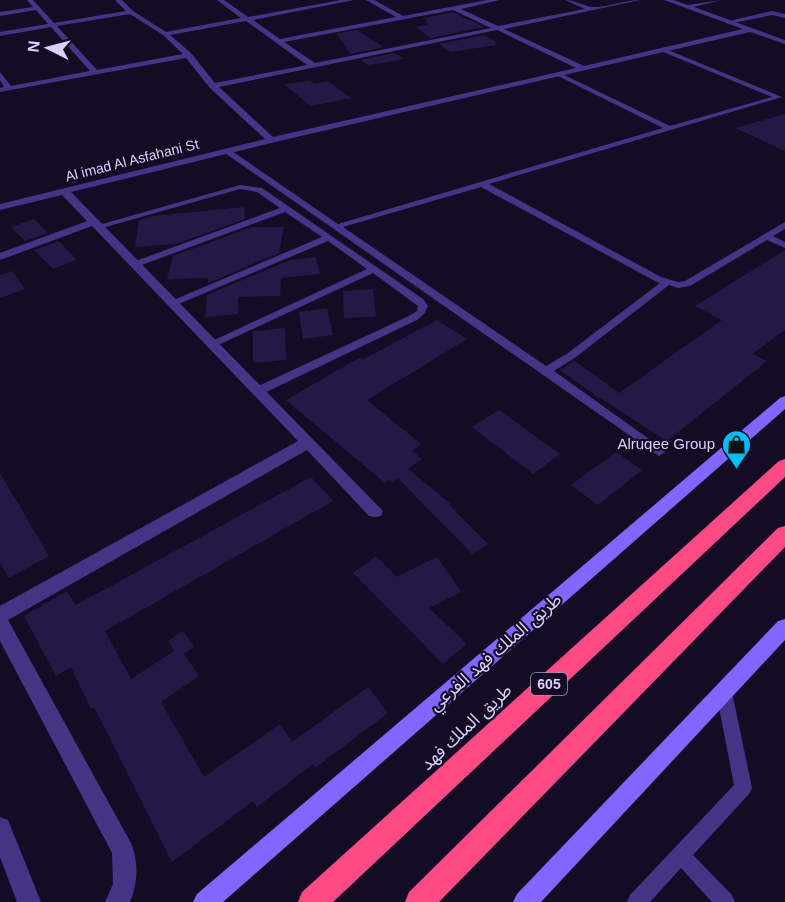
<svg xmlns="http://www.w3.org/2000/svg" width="785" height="902" font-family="Arial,'Noto Sans Arabic',sans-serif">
<rect width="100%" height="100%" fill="#140c24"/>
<path fill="#271746" d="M453,12l31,15 -54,11 -14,-11 12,-2 -3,-7z
M357,30l27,17 -34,7 -13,-20z
M485,35l12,7 -3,1 3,2 -47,7 -11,-8z
M394,53l10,6 -36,6 -7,-5z
M310,81l4,3 14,-3 23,17 -40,8 -27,-22z
M785,114v37l-50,-23z
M244,207l1,12 -69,25 -41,3 4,-27 15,-4z
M34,219l14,14 -23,8 -14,-14z
M252,227h32l-5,26 -71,30v-5l-41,1 6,-23z
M58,241l19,18 -24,10 -19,-19z
M785,250v80l-33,24 15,7 -100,80 -78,-50 -29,-21 15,-9 44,32 103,-73 -27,-14z
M316,257l4,17 -39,4 -1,18 -42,1v17l-33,3 2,-22 83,-35z
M12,271l13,18 -25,9v-23z
M373,289l3,28 -32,1 -1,-27z
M327,308l6,27 -30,4 -4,-27z
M437,320l30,19 -100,61 54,44 -9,7 10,8 -14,10 43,35 -2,1 39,39 -16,10 -74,-76 -5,5 -3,-3 -5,3 -99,-83 73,-42 5,1z
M285,328l1,32 -33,3v-32z
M499,410l61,44 -27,20 -61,-47z
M616,452l26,18 -44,35 -27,-20z
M0,473l49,83 -40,22 -9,-16z
M311,477l22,24 -228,130 26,48 43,-28 -6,-10 15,-10 11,16 -10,7 15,22 -38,26 43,75 76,-53 12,18 76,-55 20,26 -73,55 -2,-4 -56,43 -4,-6 -81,61 -78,-155 -3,2 -20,-42 -15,9 -32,-60 43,-25 9,14z
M376,556l21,21 40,-20 24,35 -32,16 38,36 -24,20 -90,-91z"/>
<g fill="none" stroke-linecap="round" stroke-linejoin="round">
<path fill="#433486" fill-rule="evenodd" d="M772,11l13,3v4l-13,-3 -44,9 -3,-2z
M663,48l119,49 -293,87 172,93 17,5 7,-1 100,-59v7l-12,7 12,6v6l-18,-8 -77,46 -12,2 -9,-3 -93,72 -22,14 109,78 2,3 -6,4 -437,-305 7,-2 109,75 325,-96 -107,-53v-2h4l110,53 102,-29 -111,-46zM481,187l174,94 5,2 -92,70 -22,13 -203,-139z
M240,185l22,3 161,111 5,7 -4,8 -7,6 -155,74h-8l-2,-3 2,-3 155,-72 8,-5 1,-5 -45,-33 -159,74 -4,-1 -1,-2 1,-2 157,-73 -39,-28 -154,65 -3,-1v-4l151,-64 -37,-25 -146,54h-6v-4l147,-54 -23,-16 -17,-3 -138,39 -7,-2z
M724,684l6,3 2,5 20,96 -3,6 -56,61 39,40 3,7h-23l-31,-34 -31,34h-23l3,-7 104,-110 -18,-93 2,-5z"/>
<path fill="#433486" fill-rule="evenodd" d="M27,0h6l21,23 72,-12 -11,-11h7l11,11 33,21 75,-14 -24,-18h7l24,17 93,-17h13l-101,20 27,19 116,-22 -30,-17h8l29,16 84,-16h13l-39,9 37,17 87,-17 -20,-9c10,0 18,6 28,7 13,1 32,-7 47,-7l-136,29 80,37 159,-37 -79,-29h9l15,5 33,-5 -27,7 91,33v4l-35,-12 -479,111 -200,49 312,319 -2,5 -6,1 -6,-1 -62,-66 -299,170 123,223c8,20 7,39 -1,59h-25l8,-18 -1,-31 -112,-212v-35l298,-165 -206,-215 -92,34v-7l87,-32 -25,-26 -62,15v-6l265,-65 -55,-51 -24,-30 -186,34v-4l4,-1 -4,-7v-8l11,14 79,-15 -39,-44 -51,9v-4l48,-8 -12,-14 -36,6v-4l33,-5zM453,10l38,18 -176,35 -31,-21zM130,14l33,21 20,19 -86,16 -40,-44zM246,21l61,44 -92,18 -24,-30 -21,-18zM497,30l79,38 -303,69 -54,-50z
M0,817l8,3 33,82h-24l-17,-45z"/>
<path fill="#8166ff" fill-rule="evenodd" d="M785,396v13l-562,493h-30l4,-8 583,-496z
M785,619v21l-244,262h-28l4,-8 261,-273z"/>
<path fill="#ff4a86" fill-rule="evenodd" d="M785,459v18l-452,425h-35l4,-10 477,-431z
M785,526v21l-346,355h-34l4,-10 369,-364z"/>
</g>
<defs>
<symbol id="shop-pin" viewBox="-11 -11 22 30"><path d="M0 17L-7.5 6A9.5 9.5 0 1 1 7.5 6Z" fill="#00bcfa" stroke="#140c24"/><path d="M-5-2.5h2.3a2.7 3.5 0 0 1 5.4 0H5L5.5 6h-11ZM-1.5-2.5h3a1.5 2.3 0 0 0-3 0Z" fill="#111"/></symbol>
</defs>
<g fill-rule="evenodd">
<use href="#shop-pin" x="720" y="428" width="33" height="45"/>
</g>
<g text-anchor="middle" stroke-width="4.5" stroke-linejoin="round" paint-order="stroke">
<g font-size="14" fill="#dccfff" stroke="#140c24">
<text transform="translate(132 160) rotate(-14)" y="5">Al imad Al Asfahani St</text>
</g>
<rect fill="#140c24" stroke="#a094bd" stroke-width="1.5" x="531" y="673" width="36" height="22" rx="4.5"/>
<g font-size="14" font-weight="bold" fill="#dccfff">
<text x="549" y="689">605</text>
</g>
<g font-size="15" fill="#dccfff" stroke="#140c24" text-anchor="end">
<text x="715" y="449">Alruqee Group</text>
</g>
<g font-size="18" fill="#dccfff" stroke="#140c24">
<text transform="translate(495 652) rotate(-41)" y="6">طريق الملك فهد الفرعي</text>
<text transform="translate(466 727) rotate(-43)" y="6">طريق الملك فهد</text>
</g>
</g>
<g transform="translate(48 48) rotate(276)" stroke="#140c24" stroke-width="4.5" paint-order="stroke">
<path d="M0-4.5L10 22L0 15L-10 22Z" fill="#dccfff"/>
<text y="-9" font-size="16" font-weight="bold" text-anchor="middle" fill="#dccfff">N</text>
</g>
</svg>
